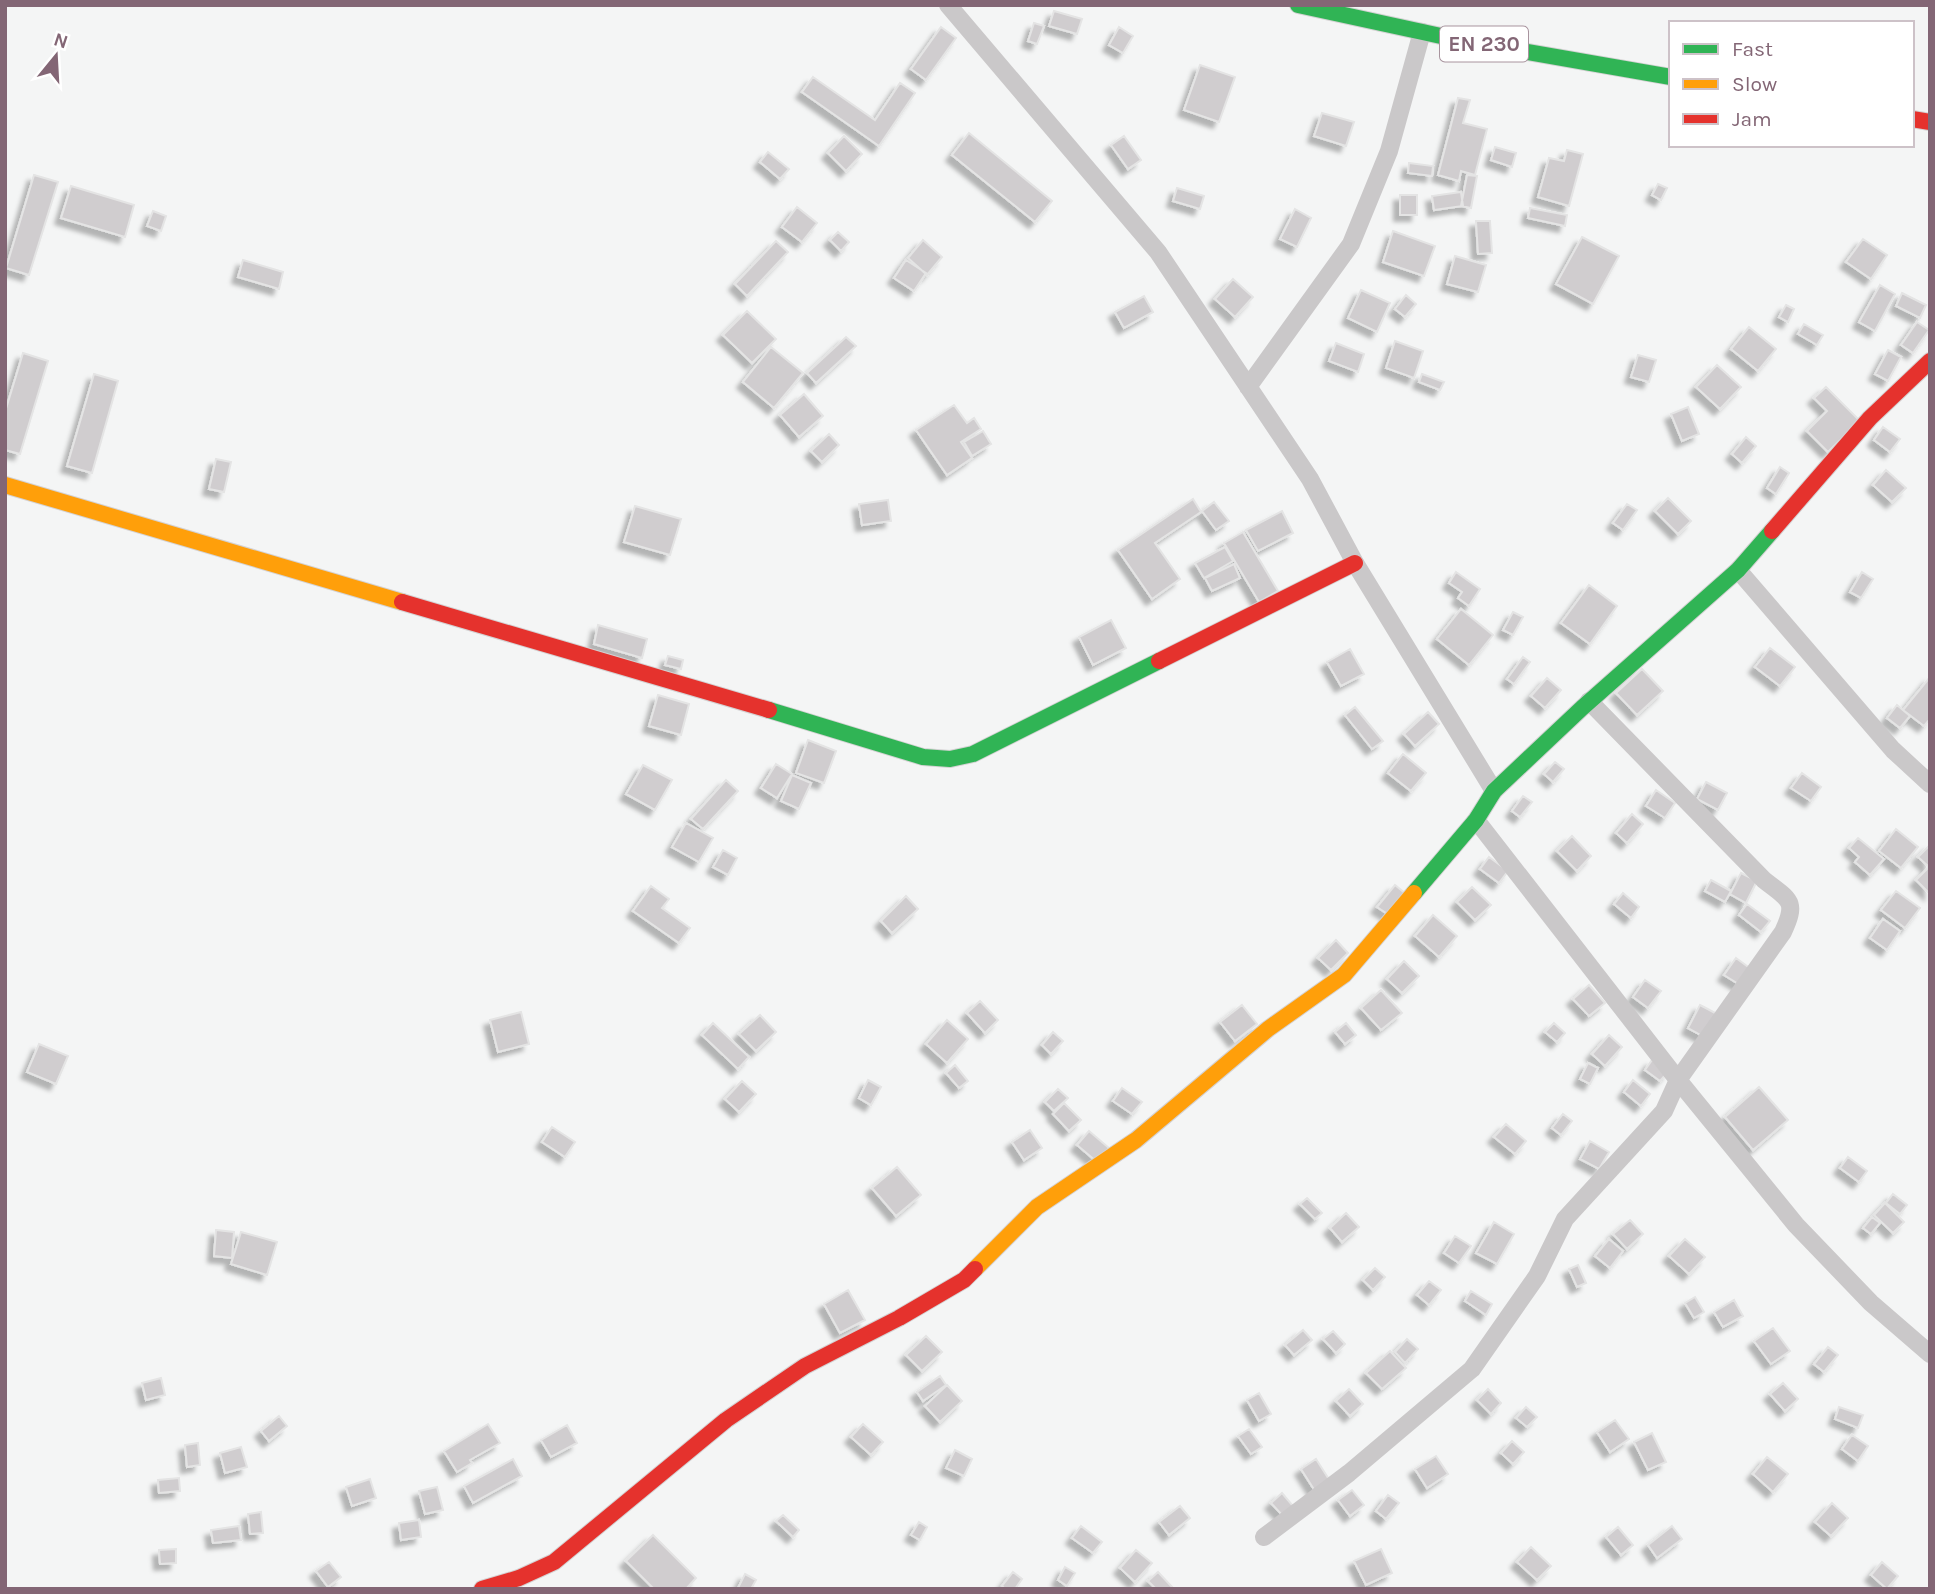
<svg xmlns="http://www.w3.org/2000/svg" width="1935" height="1594" font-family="Karla,sans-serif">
<defs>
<filter id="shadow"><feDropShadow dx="-6" dy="6" stdDeviation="2" flood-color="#0004"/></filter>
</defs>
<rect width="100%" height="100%" fill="#f4f5f5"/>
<path fill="#d0cdcf" stroke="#e4e4e4" stroke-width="2" filter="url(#shadow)" d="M1054,11l28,8 -5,15 -28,-8z
M1034,23l10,3 -7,18 -9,-3z
M941,27l15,11 -30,42 -15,-11z
M1119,27l14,9 -10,17 -14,-8z
M1200,65l35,12 -16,45 -35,-12z
M813,77l62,43 25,-37 15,10 -36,53 -77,-54z
M1458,98l12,2 -7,23 24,6 -12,46 -14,-4 -2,10 -21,-6z
M1322,113l32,9 -8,24 -32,-10z
M969,133l83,68 -17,21 -83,-67z
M844,136l18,18 -16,17 -18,-18z
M1124,136l17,24 -13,9 -17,-24z
M1495,147l21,6 -4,14 -21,-7z
M1567,150l16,4 -14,52 -31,-9 11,-39 15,3z
M768,152l21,17 -9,10 -20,-17z
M1409,163l24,3 -1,10 -24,-3z
M34,175l24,7 -29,93 -23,-7z
M1467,175l10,1 -6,32 -10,-2z
M1658,184l9,4 -6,12 -9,-5z
M71,186l63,19 -9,32 -64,-19z
M1177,188l27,8 -4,13 -27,-8z
M1461,192l2,14 -29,4 -2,-14z
M1400,195h17v20h-17z
M797,207l20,16 -15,19 -20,-15z
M1530,208l37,7 -2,11 -37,-8z
M1295,209l16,9 -14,29 -17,-8z
M153,211l13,5 -5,15 -14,-5z
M1476,221h14l2,32 -14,1z
M1393,231l42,15 -11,30 -41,-14z
M838,232l11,10 -8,9 -11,-11z
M1582,237l37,19 -26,48 -37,-20z
M1863,239l24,16 -16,24 -25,-17z
M923,240l19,17 -15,18 -19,-17z
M776,241l12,11 -41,44 -12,-12z
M1455,256l31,9 -8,27 -31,-8z
M243,260l40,12 -4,17 -41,-12z
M906,260l20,13 -12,18 -20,-13z
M1233,279l20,18 -18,20 -20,-18z
M1880,285l15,9 -20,37 -16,-9z
M1361,290l29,13 -13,29 -29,-14z
M1902,293l24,12 -6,13 -24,-12z
M1406,295l10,9 -11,13 -10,-8z
M1144,296l9,16 -29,16 -9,-16z
M1786,305l8,4 -6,13 -9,-5z
M747,311l29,28 -24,24 -29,-28z
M1917,322l12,8 -16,23 -12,-8z
M1804,324l19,11 -6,10 -19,-11z
M1749,327l27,22 -18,22 -27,-22z
M846,337l10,9 -40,37 -9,-10z
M1395,341l28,10 -9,27 -28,-10z
M1336,343l28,11 -6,18 -29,-11z
M771,347l32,26 -29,35 -31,-26z
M1888,350l13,7 -13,24 -13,-7z
M23,353l25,8 -28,93 -15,-4v-38z
M1638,355l18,5 -7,22 -18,-5z
M1717,365l24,22 -21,22 -24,-22z
M94,374l24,7 -26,92 -25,-7z
M1422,374l22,8 -4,8 -21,-8z
M1826,387l34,34 -32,31 -21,-21 20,-20 -13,-13z
M804,394l19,22 -24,21 -19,-22z
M954,405l13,18 7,-5 7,11 -20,13 11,16 -25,17 -31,-45z
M1688,407l11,27 -17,7 -11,-27z
M1883,427l17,12 -10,13 -16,-12z
M983,431l8,13 -19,12 -8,-14z
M829,434l10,11 -17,17 -11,-11z
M1746,437l10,9 -14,17 -10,-9z
M216,459l15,3 -7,30 -15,-3z
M1780,467l9,6 -13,21 -9,-6z
M1886,470l20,18 -14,14 -19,-17z
M1668,498l23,23 -13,13 -23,-23z
M1193,499l8,13 -46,31 25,36 -28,20 -34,-49z
M888,500l3,21 -29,4 -3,-21z
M1214,502l15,19 -13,9 -14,-19z
M1627,504l10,6 -14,20 -10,-7z
M635,506l46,13 -11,36 -46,-13z
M1282,511l11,22 -35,18 -12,-21z
M1243,532l35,59 -19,11 -35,-59z
M1225,547l8,14 -29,17 -9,-15z
M1234,564l6,14 -28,13 -7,-13z
M1456,572l24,17 -11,17 -11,-8 4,-6 -13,-9z
M1862,572l11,7 -12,19 -11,-6z
M1589,585l28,21 -27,38 -29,-21z
M1461,609l32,26 -24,30 -32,-26z
M1513,612l10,5 -10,18 -10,-5z
M1111,620l15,28 -33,17 -14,-28z
M598,625l49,14 -5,19 -48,-14z
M1770,648l25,19 -15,19 -25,-19z
M1350,649l14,25 -23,12 -14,-24z
M668,656l15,4 -2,9 -16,-4z
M1523,657l7,5 -16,22 -7,-5z
M1642,669l21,22 -26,24 -21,-22z
M1930,677v42l-6,7 -21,-16z
M1547,678l14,12 -16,18 -14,-12z
M658,695l31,9 -8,31 -32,-9z
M1897,705l13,11 -10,12 -13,-10z
M1355,707l28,34 -11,8 -27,-34z
M1428,712l11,12 -24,22 -11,-12z
M808,740l28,11 -12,32 -28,-10z
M1403,754l23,19 -15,18 -23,-18z
M1555,762l9,7 -11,13 -9,-8z
M776,764l16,10 -15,24 -16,-10z
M643,765l29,15 -17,30 -29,-16z
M1802,773l19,14 -10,14 -20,-13z
M792,775l19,8 -12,26 -18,-8z
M726,780l12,11 -35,38 -12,-10z
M1706,782l21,11 -9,17 -21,-11z
M1656,790l19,13 -10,15 -19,-12z
M1523,796l9,6 -12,15 -8,-6z
M1632,814l11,10 -16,19 -11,-10z
M686,823l27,15 -14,24 -27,-15z
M1896,829l22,18 -17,21 -22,-17z
M1572,836l19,20 -14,15 -20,-20z
M1858,838l26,21 -14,16 -15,-13 4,-5 -10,-9z
M1930,845v20l-2,1 -10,-9z
M723,850l14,8 -9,17 -15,-8z
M1489,857l19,14 -9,12 -19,-14z
M1930,866v28l-14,-14z
M1741,873l16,8 -11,22 -16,-9z
M1711,880l20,11 -6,11 -20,-11z
M1395,885l11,9 -17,21 -12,-8z
M651,886l18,13 -7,9 28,20 -11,15 -46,-32z
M1472,887l19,18 -16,15 -18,-18z
M1896,891l24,17 -15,20 -24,-18z
M1623,893l16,14 -8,11 -17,-14z
M906,896l12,13 -26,24 -11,-12z
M1747,904l23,17 -9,11 -22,-17z
M1433,915l24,21 -18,21 -24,-21z
M1883,919l17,12 -13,19 -17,-12z
M1336,940l12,13 -17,17 -13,-12z
M1736,958l15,11 -11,16 -16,-10z
M1404,961l15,15 -17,17 -15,-14z
M1645,980l16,11 -13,17 -15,-11z
M1589,985l16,18 -16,13 -16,-17z
M1381,990l21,23 -21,17 -20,-22z
M980,1001l18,19 -13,13 -18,-20z
M1242,1005l15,19 -22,17 -15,-19z
M1700,1005l19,10 -13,23 -18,-10z
M521,1012l8,32 -31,8 -8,-32z
M760,1015l16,17 -20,19 -17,-17z
M947,1020l21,19 -21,24 -21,-19z
M713,1023l36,34 -11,12 -36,-34z
M1346,1023l10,12 -11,9 -10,-12z
M1554,1023l11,10 -8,9 -12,-10z
M1053,1032l10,9 -12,13 -9,-9z
M1609,1035l13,12 -17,19 -13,-12z
M39,1044l29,12 -12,28 -29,-12z
M1652,1060l16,12 -8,9 -15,-11z
M1588,1063l10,5 -8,16 -10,-5z
M955,1065l13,16 -9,7 -13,-15z
M868,1080l13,7 -10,18 -12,-7z
M1633,1080l17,14 -9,12 -17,-14z
M742,1081l14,13 -17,18 -14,-13z
M1759,1087l29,33 -35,30 -28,-33z
M1122,1088l20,14 -10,12 -19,-13z
M1058,1089l10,9 -14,13 -9,-9z
M1064,1103l17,17 -12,11 -16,-17z
M1563,1114l9,7 -11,14 -9,-7z
M1506,1124l20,17 -11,13 -21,-17z
M552,1127l23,15 -10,15 -23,-15z
M1030,1130l12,18 -18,12 -12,-18z
M1089,1131l20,17 -12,14 -20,-17z
M1590,1141l19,11 -10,17 -19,-10z
M1848,1157l19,14 -8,11 -19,-14z
M897,1167l24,28 -25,21 -24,-28z
M1893,1194l14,11 -7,9 -14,-11z
M1307,1198l15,15 -7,6 -15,-15z
M1885,1203l19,19 -11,11 -19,-18z
M1346,1213l13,14 -17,15 -12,-14z
M1872,1217l8,6 -9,11 -8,-6z
M1630,1220l13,14 -16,15 -14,-15z
M1494,1222l20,12 -17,30 -21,-11z
M216,1230l18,2 -2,26 -18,-2z
M241,1232l36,10 -10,33 -36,-11z
M1455,1236l16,10 -12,17 -15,-10z
M1609,1239l14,12 -13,17 -15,-12z
M1685,1239l20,18 -16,17 -20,-18z
M1578,1265l8,18 -9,4 -8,-18z
M1375,1268l10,9 -12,13 -10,-10z
M1429,1281l12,9 -12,15 -12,-10z
M848,1290l17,30 -25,13 -16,-29z
M1471,1291l21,13 -6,11 -21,-14z
M1695,1297l9,15 -10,6 -9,-15z
M1734,1300l9,16 -20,11 -9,-15z
M1773,1328l17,23 -19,13 -17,-23z
M1303,1330l9,10 -18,15 -9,-10z
M1333,1331l12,13 -9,9 -13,-14z
M926,1336l16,16 -20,19 -16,-16z
M1407,1339l11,10 -13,14 -10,-11z
M1828,1347l10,8 -14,17 -10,-8z
M1390,1351l16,17 -24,21 -16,-16z
M940,1376l6,9 -23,16 -6,-9z
M161,1378l4,17 -19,5 -4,-17z
M1783,1383l15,16 -13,12 -15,-17z
M947,1385l15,16 -22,21 -15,-16z
M1349,1389l14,15 -13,12 -14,-15z
M1488,1389l13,14 -10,11 -14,-14z
M1259,1393l12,21 -12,7 -12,-21z
M1526,1407l11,10 -10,10 -11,-9z
M1839,1407l24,8 -5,13 -23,-9z
M279,1416l8,10 -18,15 -8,-10z
M1615,1420l14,19 -19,13 -13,-20z
M488,1424l12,19 -30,17 2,3 -15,9 -13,-21z
M863,1424l20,18 -12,13 -20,-18z
M567,1425l10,18 -26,14 -10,-17z
M1249,1429l13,18 -11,7 -13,-18z
M1652,1433l14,29 -18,8 -14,-28z
M1852,1435l16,11 -10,15 -16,-12z
M1512,1441l12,11 -11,12 -12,-11z
M198,1443l2,22 -13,2 -2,-22z
M241,1447l6,20 -22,6 -5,-20z
M955,1450l17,9 -8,17 -18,-8z
M1436,1456l12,18 -21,14 -12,-19z
M1767,1457l21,17 -15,18 -20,-18z
M513,1459l9,17 -49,27 -9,-17z
M1316,1459l14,22 -15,10 -14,-22z
M179,1478l1,13 -21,2 -1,-13z
M370,1479l6,19 -24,8 -6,-19z
M437,1487l6,23 -18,4 -6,-23z
M1352,1490l12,15 -14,11 -12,-16z
M1282,1493l11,13 -11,9 -11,-12z
M1388,1495l11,8 -13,16 -10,-8z
M1832,1503l16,15 -17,18 -16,-14z
M1180,1506l10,12 -21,17 -10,-13z
M261,1512l2,21 -13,1 -2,-20z
M783,1515l16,15 -6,7 -17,-16z
M419,1520l2,17 -20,3 -2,-17z
M919,1522l8,5 -7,13 -9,-5z
M239,1526l2,14 -28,3 -2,-13z
M1081,1526l21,16 -9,11 -21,-15z
M1672,1526l10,13 -25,19 -9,-13z
M1618,1527l15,18 -12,10 -15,-18z
M653,1535l43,43 -10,11h-32l-28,-28z
M1531,1547l20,19 -14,14 -20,-18z
M176,1549v14l-16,1 -1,-14z
M1381,1549l11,24 -26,12 -12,-24z
M1136,1550l16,13 -17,19 -15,-14z
M329,1562l12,15 -13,10 -12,-16z
M1882,1562l16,14 -11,13 -16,-14z
M1065,1567l10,6 -8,13 -9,-6z
M1013,1572l9,7 -7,10h-10l-3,-3z
M1158,1572l16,17h-18l-8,-8z
M745,1574l11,6 -5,9h-11l-2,-1z"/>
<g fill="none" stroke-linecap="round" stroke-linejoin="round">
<defs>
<path id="fast" d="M1298,5l166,36 207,36
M769,710l154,47 27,2 23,-5 186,-93
M1414,893l62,-73 18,-29 88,-83 156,-138 34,-39"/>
<path id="slow" d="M5,485l397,117
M975,1269l62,-62 99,-67 132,-111 76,-54 70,-82"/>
<path id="jam" d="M1912,119l18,3
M1772,531l98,-113 60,-57
M402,602l367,108
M1159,661l196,-98
M482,1589l37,-11 35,-16 172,-142 79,-54 94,-48 65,-38 11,-11"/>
</defs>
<use href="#fast" stroke="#d4d2d3" stroke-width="18"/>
<use href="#slow" stroke="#d4d2d3" stroke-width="18"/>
<use href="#jam" stroke="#d4d2d3" stroke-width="18"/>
<path stroke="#cac8c9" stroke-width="18" d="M948,5l210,247 152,227 45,84 139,228
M1248,387l103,-143 38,-93 33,-119
M1738,570l155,180 37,34
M1476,820l202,260 118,145 75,78 59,51
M1264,1537l85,-64 123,-104 65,-93 28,-57 99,-108 14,-31 105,-148c15,-32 6,-32 -19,-52l-175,-179"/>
<use href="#fast" stroke="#30b455" stroke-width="16"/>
<use href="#slow" stroke="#ff9f0a" stroke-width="16"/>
<use href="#jam" stroke="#e5322d" stroke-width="16"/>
</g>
<g text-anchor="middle" stroke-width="7" stroke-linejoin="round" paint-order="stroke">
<rect fill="#fff" stroke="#a8949e" stroke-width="2" x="1440" y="26.5" width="88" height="35" rx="5"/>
<g font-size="21" font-weight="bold" fill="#836675">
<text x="1484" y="51">EN 230</text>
</g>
</g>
<rect width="1935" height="1594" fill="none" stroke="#836675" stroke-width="14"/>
<rect x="1669" y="21" width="245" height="126" fill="#ffffff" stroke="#cdc2c8" stroke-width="2"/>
<rect x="1683" y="44" width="35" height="10" fill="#30b455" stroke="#cdc2c8" stroke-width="2"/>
<text x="1732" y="56" font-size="21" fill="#836675">Fast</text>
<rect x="1683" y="79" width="35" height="10" fill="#ff9f0a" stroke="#cdc2c8" stroke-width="2"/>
<text x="1732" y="91" font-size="21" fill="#836675">Slow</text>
<rect x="1683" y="114" width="35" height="10" fill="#e5322d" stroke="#cdc2c8" stroke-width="2"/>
<text x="1732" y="126" font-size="21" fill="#836675">Jam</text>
<g transform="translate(56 56) rotate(18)" stroke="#ffffff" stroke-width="5" paint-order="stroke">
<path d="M0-5L12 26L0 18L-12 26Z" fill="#836675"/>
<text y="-10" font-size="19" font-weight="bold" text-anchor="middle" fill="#836675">N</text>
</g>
</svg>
